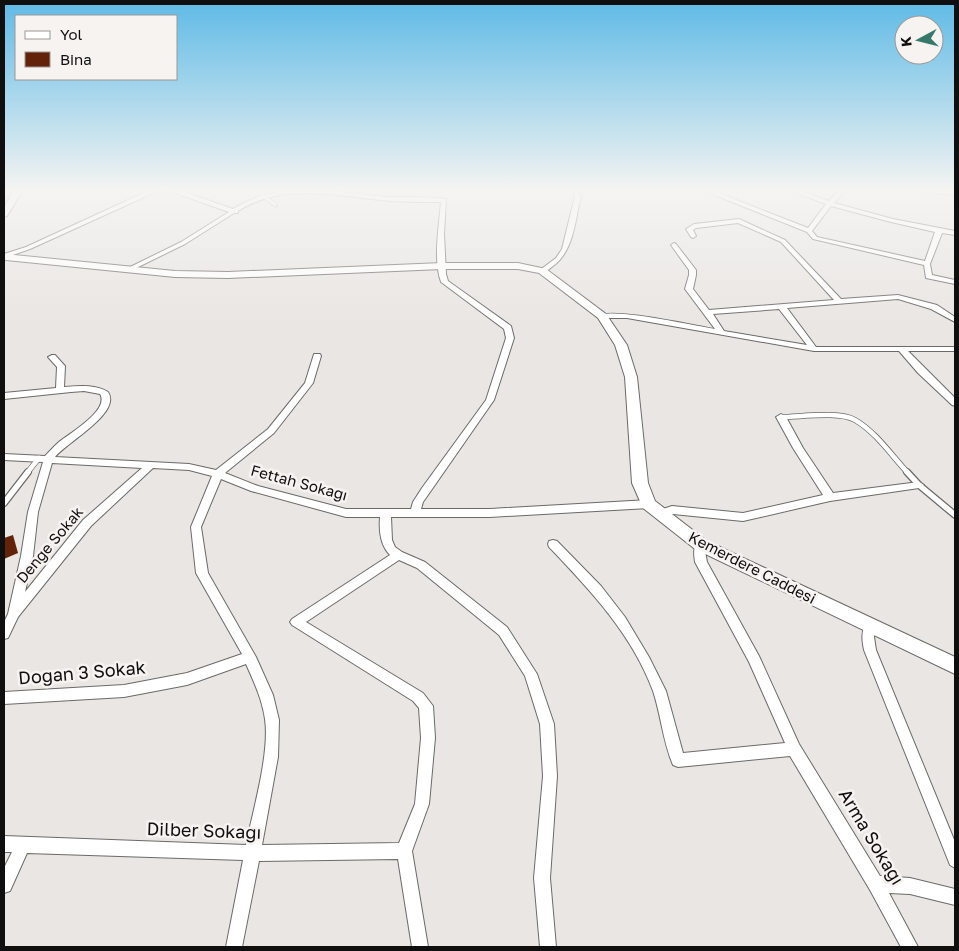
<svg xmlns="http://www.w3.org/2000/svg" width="959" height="951" font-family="'Golos Text',sans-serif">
<rect width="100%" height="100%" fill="#e9e6e3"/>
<path fill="#63230a" d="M13,535l5,18 -14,6v-21z"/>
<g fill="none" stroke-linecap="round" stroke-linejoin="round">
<defs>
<path id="lane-far2" d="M263,196l13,9"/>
<path id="lane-far1" d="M781,417c19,0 58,-6 74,3 21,12 37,36 53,53
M27,473l12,-15"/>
<path id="lane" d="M907,472l12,13 36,30
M4,503l24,-31"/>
<path id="street" d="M150,190h29l54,19c49,-31 101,-16 155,-12 19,1 39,-1 58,2l-2,35 2,40 2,7 63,45 3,12 -20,62 -64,92 -7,10 -2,7h69l159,-9 5,4 -5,4 -159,9h-99l1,23 3,7 7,5 23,10 82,65 30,47 17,50 3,52 -7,102 6,69h-16l-6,-69 9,-102 -3,-52 -15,-48 -26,-41 -82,-67 -18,-8 -93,62 117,71 10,13 2,32 -6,66 -17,47 16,96h-16l-14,-88 -139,2 -17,86h-16l17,-87 -216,-7 -17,38 -6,2v-25l8,-16h-8v-16l242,9c7,-35 24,-92 19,-126 -3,-20 -11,-37 -19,-55l-59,21 -63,12 -120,7v-12l120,-7 63,-12 55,-19 -46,-81 -5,-46 21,-51 -23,-6 -36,-2 -62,58 -73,91 -10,21 -4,1v-17l4,-8 13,-58 7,-44 15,-50 -39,-2v-6l41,2c5,-5 9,-10 14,-14 11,-9 51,-32 41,-48l-16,-3 -13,1 -67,7v-6l52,-5 1,-21 -9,-10 4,-2h3l10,11 -1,21c15,-1 31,-3 44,5 14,21 -41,50 -53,65l134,7 27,6 52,-41 37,-46 9,-29h6l1,2 -8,27 -39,50 -49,40 33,13 88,23h65l2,-7 9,-14 64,-88 20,-62 -2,-9 -63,-47c-8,-22 -2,-56 0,-80 -21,0 -41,0 -61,-2 -50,-5 -97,-17 -142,11v2h-4l-49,31 -55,27h-4v-2l55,-27 48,-30 -51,-18 -12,-3 -15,3 -121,55 -26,9v-4l22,-7zM52,463l90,5 -59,52 -58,72 8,-36 5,-44zM221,479l30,12 95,26h34c-1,13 0,28 10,38l-98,64 -2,3 2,3 121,76 6,7 2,30 -6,66 -16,39 -137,2 16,-88 1,-37 -6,-25 -17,-38 -48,-84 -7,-46z
M572,190h6l3,6c-6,24 -7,55 -28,70 -5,4 -8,7 -13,6v-2l16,-12 6,-9 13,-53z
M702,190h9l97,38 18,-24 -37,-14h9l31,11 10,-11h7l-12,13 59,16 62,12v4l-13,-2 -12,31 2,11 23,5v4l-29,-6 -2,-13 -111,-26 -6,-7zM831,206l60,16 44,10 -10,29 -108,-24 -5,-6z
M919,190l36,1v4l-33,-3z
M739,219l46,21 56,59 57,-4 39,10 18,12v5l-24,-13 -33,-10 -111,9 29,39h139v4h-47l47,47v8l-3,-1 -34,-32 -19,-22h-85l-187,-33h-28l-1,-2c14,-9 97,10 117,13l-30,-40 4,-14v-5l-18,-25 3,-2 2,1 20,26v5l-3,14 16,21 125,-10 -53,-58 -43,-19 -42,5 -3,2 3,6 -3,2 -2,-1 -5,-8 8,-5zM779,309l28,36 -83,-14 -11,-17z
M781,414l5,3 17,31 30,45 86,-11 5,3 -5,3 -89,13 -87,20 -70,-7 -12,4 -4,-1 -1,-3 1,-3 15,-5 71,7 80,-18 -30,-47 -17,-31z
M553,540l4,1 44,45 24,31 24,40 17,34 17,62 102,-10 -36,-81 -54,-100c-1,-8 -2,-13 2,-20h8l2,3 -2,6 2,11 52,94 40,88 81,132 30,2 45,11v16l-45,-11 -21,-1 29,54h-17l-31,-57 -80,-134 -112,11 -5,-2c-10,-23 -12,-50 -20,-74 -21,-57 -63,-101 -104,-144l-1,-3 1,-3z
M870,621l4,1 2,4 -2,11 2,13 79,192v26l-5,-3 -86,-215c-2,-10 -3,-18 2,-28z"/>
<path id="secondary" d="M14,190h9l-16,26 -3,1v-10z
M4,254l171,17 53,1 214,-9h76l28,6 60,45 21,31 10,32 11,106 7,18 52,40 248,116v17l-260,-125 -52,-41 -11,-25 -7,-106 -10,-32 -17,-27 -59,-45 -21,-4h-76l-214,9 -53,-1 -169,-17h-2z"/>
</defs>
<use href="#lane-far2" stroke="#6c6a68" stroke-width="4.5"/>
<use href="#lane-far1" stroke="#6c6a68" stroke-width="6"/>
<use href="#lane" stroke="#6c6a68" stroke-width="8"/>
<use href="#street" stroke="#6c6a68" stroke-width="2"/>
<use href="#secondary" stroke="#6c6a68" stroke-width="2"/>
<use href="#lane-far2" stroke="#fff" stroke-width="3"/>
<use href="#lane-far1" stroke="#fff" stroke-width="4.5"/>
<use href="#lane" stroke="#fff" stroke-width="5.5"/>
<use href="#street" fill="#fff" fill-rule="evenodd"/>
<use href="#secondary" fill="#fff" fill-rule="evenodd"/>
</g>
<linearGradient id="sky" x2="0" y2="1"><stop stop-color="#5ebae6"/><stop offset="0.59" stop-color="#f5f4f2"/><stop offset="1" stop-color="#f5f4f2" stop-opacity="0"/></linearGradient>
<rect width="959" height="323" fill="url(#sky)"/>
<g text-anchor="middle" stroke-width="5" stroke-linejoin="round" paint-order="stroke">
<g font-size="15" fill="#100f0f" stroke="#f6f3f0">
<text transform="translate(299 483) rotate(15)" y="5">Fettah Sokağı</text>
<text transform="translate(50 545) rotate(-50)" y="5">Denge Sokak</text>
<text transform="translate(752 568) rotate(27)" y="5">Kemerdere Caddesi</text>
</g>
<g font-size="18" fill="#100f0f" stroke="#f6f3f0">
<text transform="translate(82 673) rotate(-5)" y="6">Doğan 3 Sokak</text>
<text transform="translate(204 831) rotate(2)" y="6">Dilber Sokağı</text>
<text transform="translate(871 837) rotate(59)" y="6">Arma Sokağı</text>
</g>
</g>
<rect width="959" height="951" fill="none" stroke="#100f0f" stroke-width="10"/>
<rect x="15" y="15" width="162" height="65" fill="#f6f3f0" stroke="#9a9896"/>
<rect x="25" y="31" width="25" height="8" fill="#ffffff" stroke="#9a9896"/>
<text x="60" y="40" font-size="15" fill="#100f0f">Yol</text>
<rect x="25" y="52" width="25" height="15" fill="#63230a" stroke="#9a9896"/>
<text x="60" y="65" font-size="15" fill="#100f0f">Bina</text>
<g transform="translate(919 40) rotate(263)"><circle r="24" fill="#f6f3f0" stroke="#9a9896"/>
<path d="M0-4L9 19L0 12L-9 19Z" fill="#36796a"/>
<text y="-8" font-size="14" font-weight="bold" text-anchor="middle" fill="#100f0f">K</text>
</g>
</svg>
